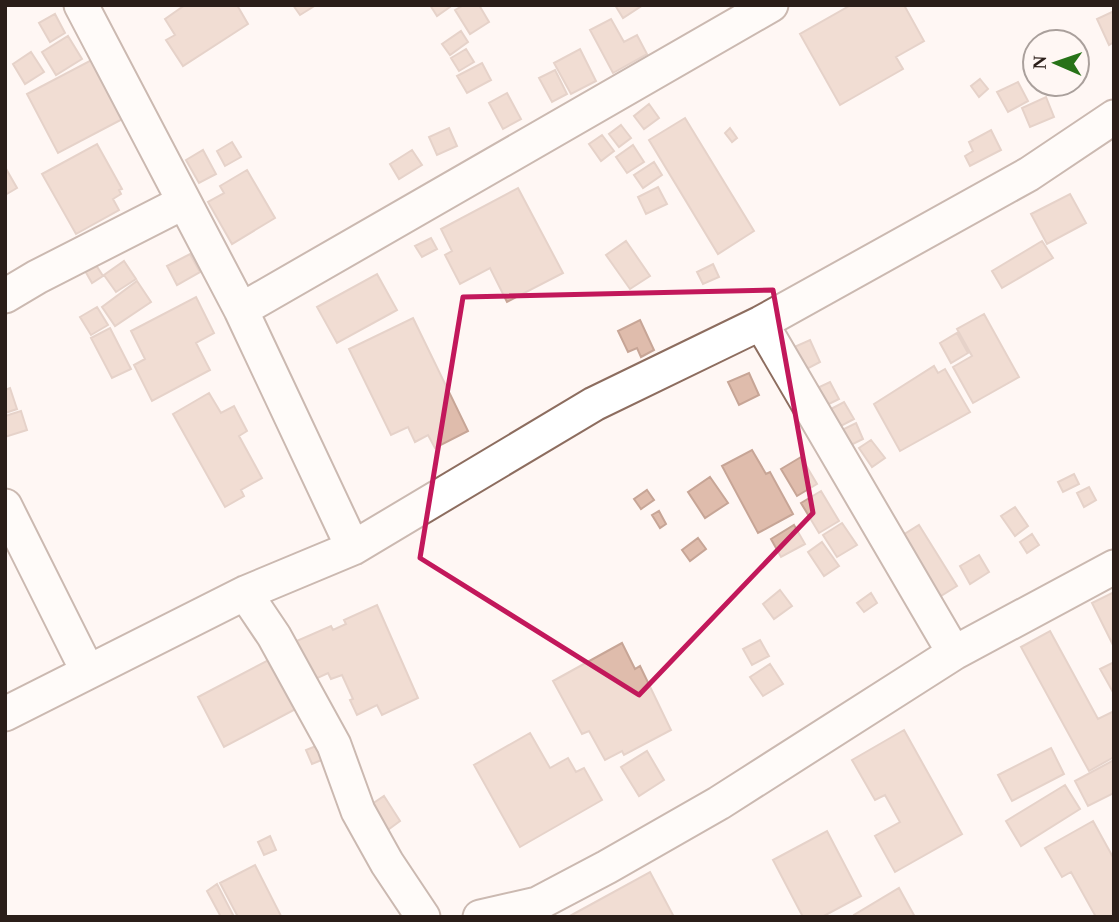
<svg xmlns="http://www.w3.org/2000/svg" width="1119" height="922" font-family="'Times New Roman',serif">
<rect width="100%" height="100%" fill="#fff7f4"/>
<path fill="#dfbcac" stroke="#c7a596" stroke-width="2" d="M185,5h52l11,19 -65,42 -17,-26 9,-5 -10,-16z
M293,5h23l-16,10z
M430,5h19l1,2 -13,9z
M464,5h15l10,17 -19,12 -15,-24z
M615,5h28l-20,13z
M851,5h53l20,36 -28,16 7,12 -63,36 -40,-71z
M1114,11v31l-5,3 -12,-26z
M55,14l10,19 -15,9 -11,-19z
M611,19l13,23 13,-7 10,19 -34,19 -23,-43z
M461,31l7,11 -18,13 -8,-11z
M68,36l14,23 -26,16 -14,-23z
M466,49l8,13 -15,9 -8,-13z
M580,49l16,32 -25,13 -17,-31z
M31,52l13,20 -19,12 -12,-20z
M101,55l31,59 -74,39 -31,-59z
M482,63l9,17 -24,13 -10,-17z
M555,70l12,24 -15,8 -13,-24z
M980,79l8,10 -9,8 -8,-11z
M1018,82l10,19 -20,11 -11,-20z
M507,93l14,26 -18,10 -14,-26z
M1046,97l8,20 -24,10 -8,-19z
M649,104l10,14 -15,11 -10,-13z
M685,118l69,113 -36,23 -69,-114z
M621,125l10,13 -12,9 -10,-13z
M449,128l8,18 -20,9 -8,-18z
M730,128l7,10 -5,4 -7,-9z
M991,130l10,20 -31,16 -5,-10 8,-5 -4,-9z
M602,135l12,16 -13,10 -12,-17z
M232,142l9,15 -16,9 -8,-15z
M97,144l25,45 -3,1 2,4 -8,5 6,11 -43,24 -34,-60z
M633,145l11,17 -17,11 -11,-16z
M203,150l13,24 -17,9 -13,-23z
M412,150l10,15 -23,14 -9,-15z
M654,162l8,13 -19,13 -9,-13z
M5,167l12,21 -12,7z
M247,170l28,48 -43,26 -24,-42 16,-9 -4,-7z
M658,187l9,17 -21,10 -8,-17z
M518,188l45,85 -56,29 -17,-34 -30,16 -15,-29 7,-4 -11,-22z
M1070,194l16,29 -39,21 -16,-30z
M431,238l6,11 -15,8 -7,-11z
M626,241l24,35 -20,13 -24,-34z
M1042,241l11,17 -51,30 -10,-17z
M190,254l10,18 -23,13 -10,-19z
M124,261l12,18 -20,13 -12,-17z
M94,262l9,14 -11,7 -8,-14z
M713,264l6,13 -16,7 -6,-12z
M377,274l20,36 -60,33 -20,-36z
M137,281l14,21 -36,24 -13,-19z
M196,297l18,36 -18,10 14,27 -58,31 -18,-36 11,-6 -14,-28z
M97,307l11,18 -17,10 -11,-18z
M984,314l35,63 -46,26 -20,-36 19,-11 -15,-27z
M413,318l55,113 -33,17 -7,-13 -13,7 -7,-15 -17,8 -42,-86z
M640,320l14,30 -13,7 -4,-9 -9,4 -10,-21z
M110,328l21,41 -19,9 -21,-40z
M957,333l11,20 -17,10 -11,-20z
M810,340l10,22 -17,9 -11,-23z
M934,366l4,7 7,-4 25,43 -70,39 -26,-47z
M749,373l10,22 -20,10 -11,-23z
M830,382l9,17 -18,9 -8,-18z
M10,388l7,21 -12,4v-23z
M209,393l12,20 13,-7 13,25 -8,5 23,42 -21,12 3,6 -19,11 -52,-93z
M844,402l10,17 -15,8 -10,-17z
M21,411l6,19 -22,7v-21z
M856,423l7,16 -14,7 -7,-16z
M871,440l14,18 -13,9 -13,-19z
M752,450l14,24 4,-2 23,42 -35,19 -36,-67z
M801,457l16,27 -20,12 -16,-27z
M1074,474l5,10 -16,8 -5,-10z
M710,477l18,26 -23,15 -17,-26z
M1089,487l7,13 -12,7 -7,-14z
M647,490l7,10 -13,9 -7,-10z
M821,491l18,30 -20,12 -18,-30z
M1015,507l13,19 -13,10 -14,-20z
M659,511l7,13 -6,4 -8,-13z
M842,523l15,22 -20,12 -14,-22z
M794,525l11,19 -24,13 -10,-18z
M919,525l38,61 -21,13 -38,-61z
M1032,534l7,11 -12,8 -7,-11z
M698,538l8,11 -16,12 -8,-11z
M822,542l17,24 -15,10 -16,-24z
M979,555l10,17 -19,12 -10,-18z
M780,590l12,16 -18,13 -11,-15z
M1114,592v55l-22,-44z
M871,593l6,10 -13,9 -7,-9z
M377,605l41,93 -36,17 -5,-10 -20,10 -7,-15 3,-1 -11,-24 -11,4 -3,-6 -19,9 -17,-39 39,-17 2,4 13,-6 -2,-4z
M1050,631l48,88 16,-8v46l-25,14 -68,-124z
M760,640l9,16 -17,9 -9,-16z
M622,643l13,26 5,-3 31,64 -47,25 -2,-4 -17,9 -16,-29 -7,3 -29,-53z
M280,654l25,50 -81,43 -26,-50z
M1114,662v32l-14,-25z
M770,664l13,20 -20,12 -13,-19z
M904,730l58,104 -67,38 -20,-36 25,-14 -15,-27 -10,5 -23,-40z
M530,733l20,35 18,-10 8,14 8,-4 18,32 -82,47 -46,-82z
M328,741l6,14 -22,9 -6,-14z
M1051,748l13,26 -52,27 -14,-26z
M647,751l17,29 -25,16 -18,-29z
M1114,760v33l-26,13 -13,-25z
M1065,785l15,24 -59,37 -15,-25z
M384,796l16,25 -15,11 -16,-26z
M1093,821l21,38 -1,58h-17l-25,-45 -9,5 -17,-29z
M827,831l34,65 -39,21h-19l-30,-57z
M270,836l6,14 -12,5 -6,-13z
M255,865l26,51 -2,1h-41l-18,-34z
M650,872l24,45h-106z
M217,884l16,31 -3,2h-9l-14,-26z
M899,888l16,29h-60l-1,-2z"/>
<g fill="none" stroke-linecap="round" stroke-linejoin="round">
<defs>
<path id="minor" d="M81,5l160,305 112,238
M5,296l32,-19 147,-75
M241,310l530,-305
M761,323l193,330
M5,506l83,166
M245,593l29,43 60,109 24,66 29,52 36,54
M5,714l240,-121 108,-45 241,-144 167,-81 268,-149 85,-57
M480,917l57,-13 70,-37 112,-64 235,-150 160,-86"/>
</defs>
<use href="#minor" stroke="#8d6d5f" stroke-width="37"/>
<use href="#minor" stroke="#fff" stroke-width="33"/>
</g>
<path d="M0 0H1119V922H0ZM773,290l40,223 -174,182 -219,-137 43,-261z" fill="#fff7f4" fill-opacity=".55" fill-rule="evenodd"/>
<path fill="none" stroke="#c2185b" stroke-width="5" stroke-linejoin="round" d="M773,290l40,223 -174,182 -219,-137 43,-261z"/>
<rect width="1119" height="922" fill="none" stroke="#2b1e19" stroke-width="14"/>
<g transform="translate(1056 63) rotate(272)"><circle r="33" fill="#fff7f4" stroke="#aaa09c" stroke-width="2"/>
<path d="M0-5L12 26L0 18L-12 26Z" fill="#277217"/>
<text y="-10" font-size="19" font-weight="bold" text-anchor="middle" fill="#2b1e19">N</text>
</g>
</svg>
